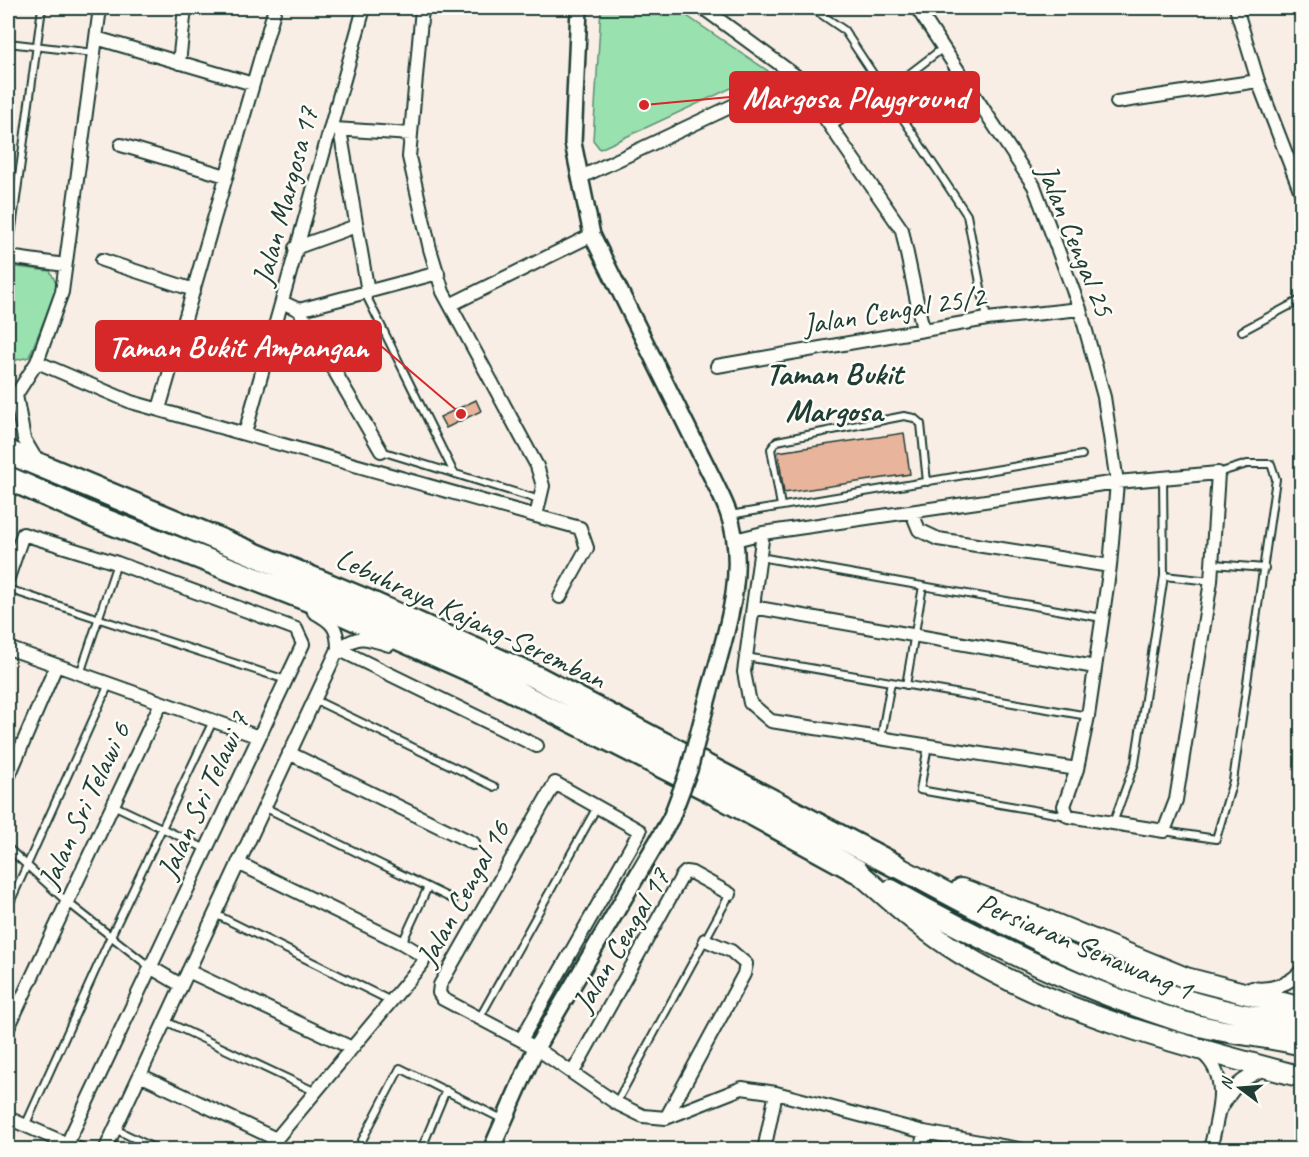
<svg xmlns="http://www.w3.org/2000/svg" width="1309" height="1157" font-family="Caveat,sans-serif">
<rect width="100%" height="100%" fill="#f9eee5"/>
<filter id="ink" filterUnits="userSpaceOnUse"><feTurbulence type="fractalNoise" baseFrequency=".0167" numOctaves="2"/><feDisplacementMap in="SourceGraphic" scale="12" xChannelSelector="R" yChannelSelector="G"/><feConvolveMatrix kernelMatrix="1 2 1 2 8 2 1 2 1" color-interpolation-filters="sRGB"/></filter>
<g filter="url(#ink)">
<path fill="#99e1af" stroke="#5c8f72" stroke-width="1.5" d="M601,8h74l93,63 -168,78 -7,-9z
M8,266l42,5 8,16 -29,70 -21,5z"/>
<path fill="#e8b49c" stroke="#1f3d34" stroke-width="1.5" d="M476,400l5,11 -35,17 -6,-11z
M904,433l6,41 -126,19 -6,-41z"/>
<g fill="none" stroke-linecap="round" stroke-linejoin="round">
<defs>
<path id="service" d="M812,8l32,22 123,185 20,104
M8,43l86,10
M831,127l56,-36 56,-43
M8,257l34,-249
M365,293l89,180
M1242,331l60,-32
M381,451l159,49
M781,506l-10,-57 6,-8 127,-25 10,2 7,6 6,58
M730,515l352,-60
M760,557l342,61
M1213,564l52,4
M1164,576l47,5
M8,589l278,91
M746,657l342,59
M80,674l37,-111
M906,685l17,-99
M315,700l180,87
M881,738l10,-56
M928,746l-8,44 147,26
M113,805l93,44
M264,807l190,93
M1113,823l22,-60 29,-187 -1,-99
M1164,831l52,8 17,-58 43,-302 -5,-15h-24l-29,9
M8,848l58,53 84,66
M8,907l101,-223
M215,914l176,87
M402,943l26,-56
M480,1017l117,-210
M165,1021l151,71
M616,1103l114,-209
M25,1126l86,-190 102,-215
M115,1129l43,21
M357,1150l43,-82 104,52
M421,1150l25,-60"/>
<path id="minor" d="M703,8l93,68 35,51 71,103 21,100
M1236,8l22,73 44,114
M96,38l157,46
M179,63l6,-55
M1117,102l141,-21
M335,129l76,5
M340,130l28,162
M121,145l105,31
M579,178l217,-102
M295,248l61,-22
M8,257l57,8
M102,260l92,30
M282,302l17,8 82,141
M450,305l142,-70
M299,310l139,-37
M37,362l94,40 405,114 7,-30 -6,-20 -94,-174 -13,-43 -21,-92 13,-149
M717,366l270,-47 93,-10
M16,395l8,44 13,22
M8,399l8,-4 21,-33 25,-70 38,-284
M159,409l116,-401
M245,433l119,-425
M912,513l7,17 19,9 172,27
M536,516l44,12 7,20 -27,49
M763,533l-19,139 6,31 21,18 306,48
M735,540l28,-7 354,-51 101,-9 -7,108 -35,219 -12,31 -96,-15 -4,-10 13,-37 11,-53 22,-150 7,-84 -13,-85 -24,-88 -46,-123 -117,-178
M8,578l15,-44 94,29 179,66 7,15 -236,500
M753,607l342,60
M8,648l251,89
M338,649l199,97
M338,649c22,-15 26,-12 51,-4
M289,753l184,90
M8,778l48,-112
M238,863l164,80 23,14 -3,7 -155,186
M150,967l31,18
M188,971l164,77
M1252,988c18,3 39,-4 50,-18
M8,1028l153,-325
M521,1040l119,-209 -85,-48 -115,202 -1,8 4,6 93,49 80,55 27,13 23,2 76,-30 34,5 148,39 100,18
M1202,1053c30,24 15,64 8,97
M573,1072l109,-196 4,-4 6,1 38,21
M140,1075l136,64
M1220,1110c14,-25 20,-30 46,-42
M8,1118l73,32
M666,1118l78,-144 2,-10 -15,-13 -26,-11
M105,1150l233,-501c0,-22 -6,-27 -24,-37
M764,1150l12,-57
M921,1150l3,-18"/>
<path id="tertiary" d="M579,8l-6,135 19,92 120,242c6,13 13,25 17,38 21,61 -8,131 -23,190
M491,1150l45,-102 135,-230"/>
<path id="primary" d="M896,866c94,50 188,103 290,134 37,12 77,18 116,26
M857,871c33,29 65,59 103,82 99,61 229,94 342,124
M961,889l89,33 136,56 116,30
M891,890c91,51 187,98 286,130 40,13 84,15 125,25"/>
<path id="motorway" d="M8,452l361,150 169,76 358,188
M8,478l88,39 236,92 156,69 219,111 150,82"/>
</defs>
<use href="#service" stroke="#1f3d34" stroke-width="10"/>
<use href="#minor" stroke="#1f3d34" stroke-width="16"/>
<use href="#tertiary" stroke="#1f3d34" stroke-width="20"/>
<use href="#primary" stroke="#1f3d34" stroke-width="24"/>
<use href="#motorway" stroke="#1f3d34" stroke-width="27"/>
<use href="#service" stroke="#fdfcf7" stroke-width="6"/>
<use href="#minor" stroke="#fdfcf7" stroke-width="12"/>
<use href="#tertiary" stroke="#fdfcf7" stroke-width="15"/>
<use href="#primary" stroke="#fdfcf7" stroke-width="20"/>
<use href="#motorway" stroke="#fdfcf7" stroke-width="22"/>
<defs>
<path id="tertiary-bridge" d="M671,818l18,-48 17,-65"/>
</defs>
<use href="#tertiary-bridge" stroke="#1f3d34" stroke-width="20" stroke-linecap="butt"/>
<use href="#tertiary-bridge" stroke="#fdfcf7" stroke-width="15"/>
</g>
</g>
<g text-anchor="middle" stroke-width="5" stroke-linejoin="round" paint-order="stroke">
<g font-size="30" fill="#1f3d34" stroke="#fdfcf7">
<text transform="translate(285 196) rotate(-75)" y="10">Jalan Margosa 17</text>
<text transform="translate(1076 240) rotate(68)" y="10">Jalan Cengal 25</text>
<text transform="translate(894 310) rotate(-9)" y="10">Jalan Cengal 25/2</text>
<text transform="translate(471 618) rotate(25)" y="10">Lebuhraya Kajang-Seremban</text>
<text transform="translate(203 795) rotate(-65)" y="10">Jalan Sri Telawi 7</text>
<text transform="translate(84 805) rotate(-65)" y="10">Jalan Sri Telawi 6</text>
<text transform="translate(463 893) rotate(-61)" y="10">Jalan Cengal 16</text>
<text transform="translate(621 940) rotate(-59)" y="10">Jalan Cengal 17</text>
<text transform="translate(1085 946) rotate(23)" y="10">Persiaran Senawang 1</text>
</g>
<g font-size="32" font-weight="bold" fill="#1f3d34" stroke="#fdfcf7">
<text x="834" y="384">Taman Bukit<tspan x="834" dy="37">Margosa</tspan></text>
</g>
</g>
<path fill="none" stroke="#d62828" stroke-width="2" d="M644 105L730 97M461 414L381 346"/>
<g fill="#d62828" stroke="#fdfcf7" stroke-width="2">
<circle cx="644" cy="105" r="6"/>
<circle cx="461" cy="414" r="6"/>
</g>
<g fill="#d62828" stroke="#d62828" stroke-width="2">
<rect x="730" y="72" width="249" height="50" rx="6"/>
<rect x="96" y="321" width="285" height="50" rx="6"/>
</g>
<g font-size="32" text-anchor="middle" font-weight="bold" fill="#fff">
<text x="855" y="108">Margosa Playground</text>
<text x="238" y="357">Taman Bukit Ampangan</text>
</g>
<rect width="1309" height="1157" fill="none" stroke="#fdfcf7" stroke-width="30"/>
<rect x="15" y="15" width="1279" height="1127" fill="none" stroke="#1f3d34" stroke-width="2" filter="url(#ink)"/>
<g transform="translate(1240 1088) rotate(286)" stroke="#fdfcf7" stroke-width="4.5" paint-order="stroke">
<path d="M0-4.5L10 22L0 15L-10 22Z" fill="#1f3d34"/>
<text y="-9" font-size="16" font-weight="bold" text-anchor="middle" fill="#1f3d34">N</text>
</g>
</svg>
